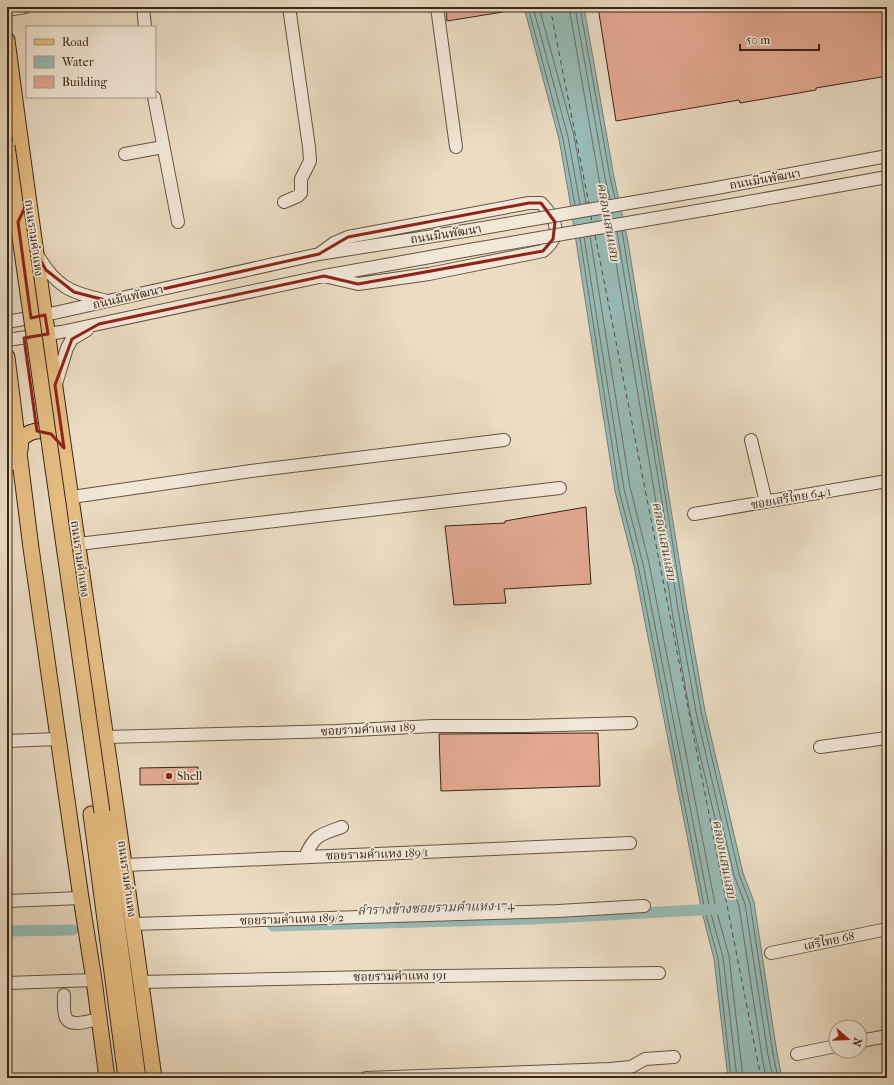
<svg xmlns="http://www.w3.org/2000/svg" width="894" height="1085" font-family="'IM FELL French Canon','Noto Serif Thai',serif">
<rect width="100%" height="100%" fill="#ebdcc3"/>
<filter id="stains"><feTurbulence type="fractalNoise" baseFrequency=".005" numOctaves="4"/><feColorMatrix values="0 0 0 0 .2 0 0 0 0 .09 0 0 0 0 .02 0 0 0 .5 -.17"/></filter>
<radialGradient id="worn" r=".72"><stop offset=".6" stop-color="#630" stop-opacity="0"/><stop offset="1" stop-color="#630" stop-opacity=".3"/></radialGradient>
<path fill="#98bbb6" stroke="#737f76" d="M524,7h60l30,170 14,65 59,367 18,102 38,162 11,29 23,151 5,25h-54l-14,-119 -12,-47 -68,-346 -19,-75 -46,-295 -10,-57z"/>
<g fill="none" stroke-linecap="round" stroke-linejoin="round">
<path stroke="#6a7066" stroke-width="1" d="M528,7l35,132 12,66
M533,7l35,130 12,67
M539,7l35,129 12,67
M569,7l30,172 5,21
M575,7l30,171 5,21
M580,7l30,170 5,21
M622,231l44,270 17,108 18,102 38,163 11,29 23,151 5,24
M617,232l45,269 16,109 18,102 38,163 11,29 23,151 5,23
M611,233l45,269 16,109 18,102 39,164 10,29 23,150 4,22
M590,236l40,251 19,76 67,346 13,47 14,122
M584,237l40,252 19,75 67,346 13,47 14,121
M580,238l39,252 19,75 67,346 13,47 13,120"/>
<path stroke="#98bbb6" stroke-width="11" d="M273,926l260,-7 183,-10
M7,931l66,-1"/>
<path stroke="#524a3d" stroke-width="1" stroke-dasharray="5 4" stroke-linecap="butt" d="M550,7l39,197
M591,215l1,9
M595,235l166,843"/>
</g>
<path fill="#e3a993" stroke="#3b2515" d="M446,7h57v5l-56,9z
M598,7h289v69l-71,12v2l-76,13 -1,-3 -123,21z
M586,507l5,77 -87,5 2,14 -52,2 -9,-79 60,-3v-2z
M598,733l2,53 -159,5 -2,-57z
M198,767v17l-58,1v-17z"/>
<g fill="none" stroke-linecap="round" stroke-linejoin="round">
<defs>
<path id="minor" d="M143,7l2,20
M437,7l19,140
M7,10l18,-3
M154,97l24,125
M125,154l38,-7
M711,189l176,-33
M284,202l14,-6 3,-3v-14l9,-18 -1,-14 -20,-140
M709,209l178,-32
M319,254l15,-11 14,-6 181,-34h12c16,16 22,32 2,48l-114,23 -71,10 -34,-8
M38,256c18,30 32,37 66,44
M7,322l38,-7 274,-61 146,-23
M7,340l54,-8 263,-56 145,-26
M56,384l11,-36 5,-9 15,-9
M751,440l15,62
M7,465l14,-3
M72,497l179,-26 253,-31
M694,514l193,-33
M78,544l482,-56
M106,737l230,-6 97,-5h92l106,-3
M7,741l51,-2
M820,747l67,-9
M305,857c9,-22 16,-23 37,-30
M125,865l505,-22
M7,901l74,-3
M133,924l425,-13 86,-5
M771,953l116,-24
M141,982l233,-5 285,-4
M7,983l87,-3
M64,995c0,7 -1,17 2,23 5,10 25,2 34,1
M860,1041l27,-5
M797,1054l39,-8
M366,1078l244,-9 21,-2 14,-8 29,-2"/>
<path id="major" d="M7,40c45,346 100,692 147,1038
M7,226c10,-1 13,-6 18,-15
M7,357l24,191 50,350 13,82 13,98
M20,450l1,-11c12,-11 24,-11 36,0
M102,812l36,266
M91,814l35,264"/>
</defs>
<use href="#minor" stroke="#675340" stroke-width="14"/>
<use href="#major" stroke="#3b2515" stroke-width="17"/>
<use href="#minor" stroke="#f2e8d8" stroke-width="12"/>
<use href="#major" stroke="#e6be82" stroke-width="15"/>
<defs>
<path id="minor-bridge" d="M465,231l246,-42
M469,250l240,-41"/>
<path id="major-bridge" d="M7,146l95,666"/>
</defs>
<use href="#minor-bridge" stroke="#675340" stroke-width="14" stroke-linecap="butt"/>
<use href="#major-bridge" stroke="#3b2515" stroke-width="17" stroke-linecap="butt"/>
<use href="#minor-bridge" stroke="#f2e8d8" stroke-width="12"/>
<use href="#major-bridge" stroke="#e6be82" stroke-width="15"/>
</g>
<path fill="none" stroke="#8f2418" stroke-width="3" stroke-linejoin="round" d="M28,201l8,52 10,17 28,22 35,9 210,-47 29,-17 181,-34h12l14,19 -2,17 -10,12 -185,33 -34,-8 -225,48 -27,15 -17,46 9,63 -13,-14 -14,-3 -13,-93 24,-4 -3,-19 -14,3 -13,-96z"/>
<circle fill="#8f2418" stroke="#f2e8d8" stroke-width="1.5" cx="169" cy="776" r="4"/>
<g text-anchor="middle" stroke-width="3.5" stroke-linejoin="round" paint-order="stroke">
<g font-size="12" fill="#3b2515" stroke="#f2e8d8">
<text transform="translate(765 179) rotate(-10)" y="4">ถนนมีนพัฒนา</text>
<text transform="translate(446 234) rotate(-9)" y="4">ถนนมีนพัฒนา</text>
<text transform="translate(34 238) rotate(82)" y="4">ถนนรามคำแหง</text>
<text transform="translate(128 297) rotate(-13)" y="4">ถนนมีนพัฒนา</text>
<text transform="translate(791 498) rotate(-10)" y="4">ซอยเสรีไทย 64/1</text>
<text transform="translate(80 559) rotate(82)" y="4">ถนนรามคำแหง</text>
<text transform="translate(368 729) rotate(-3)" y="4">ซอยรามคำแหง 189</text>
<text transform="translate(377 854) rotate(-2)" y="4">ซอยรามคำแหง 189/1</text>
<text transform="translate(127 879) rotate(82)" y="4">ถนนรามคำแหง</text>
<text transform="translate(292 919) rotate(-2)" y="4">ซอยรามคำแหง 189/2</text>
<text transform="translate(829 941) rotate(-12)" y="4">เสรีไทย 68</text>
<text transform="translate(400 976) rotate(-1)" y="4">ซอยรามคำแหง 191</text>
</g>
<g font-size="12" fill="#3b2515" stroke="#f2e8d8" text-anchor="start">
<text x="177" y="780">Shell</text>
</g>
<g font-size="13" font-style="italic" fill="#524a3d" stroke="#f2e8d8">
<text transform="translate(609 222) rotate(80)" y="5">คลองแสนแสบ</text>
<text transform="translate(665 541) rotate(79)" y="5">คลองแสนแสบ</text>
<text transform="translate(725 859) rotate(79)" y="5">คลองแสนแสบ</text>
<text transform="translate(436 907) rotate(-2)" y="5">ลำรางข้างซอยรามคำแหง 174</text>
</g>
</g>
<rect width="894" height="1085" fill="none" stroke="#ebdcc3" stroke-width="24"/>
<rect x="8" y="8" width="878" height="1069" fill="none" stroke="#3b2515" stroke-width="2"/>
<rect x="12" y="12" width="870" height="1061" fill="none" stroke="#3b2515"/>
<rect x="26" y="26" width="130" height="72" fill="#f2e8d8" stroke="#a99a8a"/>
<rect x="34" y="39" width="20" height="6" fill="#e6be82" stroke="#a99a8a"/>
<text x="62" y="46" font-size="12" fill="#3b2515">Road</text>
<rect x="34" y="56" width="20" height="12" fill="#98bbb6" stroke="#a99a8a"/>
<text x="62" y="66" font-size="12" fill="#3b2515">Water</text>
<rect x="34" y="76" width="20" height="12" fill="#e3a993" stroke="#a99a8a"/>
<text x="62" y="86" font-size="12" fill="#3b2515">Building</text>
<g transform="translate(848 1039) rotate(109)"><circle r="19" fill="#f2e8d8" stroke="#a99a8a"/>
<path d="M0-3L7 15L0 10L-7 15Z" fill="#8f2418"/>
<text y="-6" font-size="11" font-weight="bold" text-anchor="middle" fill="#3b2515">N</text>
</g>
<path d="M740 44v6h79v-6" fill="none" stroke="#3b2515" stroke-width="2"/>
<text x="746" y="44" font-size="12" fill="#3b2515" stroke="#f2e8d8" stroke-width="3" paint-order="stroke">50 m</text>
<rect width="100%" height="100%" filter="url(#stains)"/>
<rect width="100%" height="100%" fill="url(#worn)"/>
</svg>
